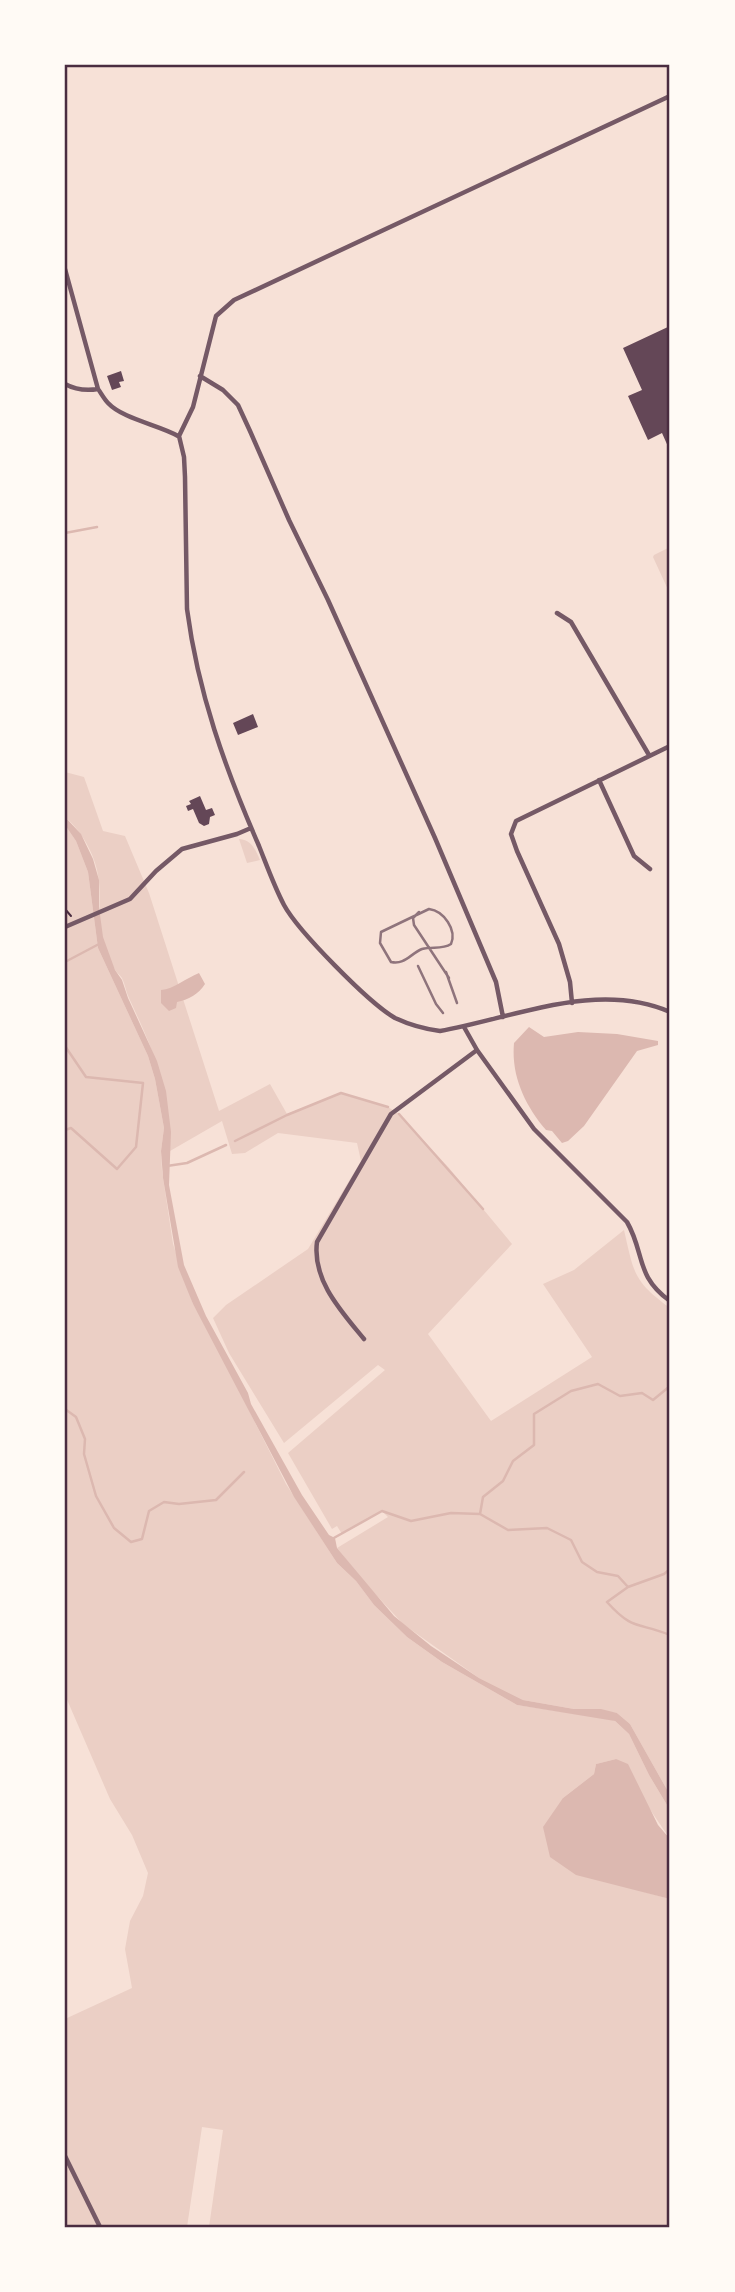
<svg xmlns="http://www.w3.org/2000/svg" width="735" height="2292" font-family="Signika,sans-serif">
<rect width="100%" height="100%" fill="#f7e1d7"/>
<path fill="#ebcfc5" d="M670,547v47l-17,-37 1,-2z
M65,772l19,5 19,54 22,5 24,57 70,218 51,-27 17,30 54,-21 47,14 11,7 50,54 63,76 -84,90 63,87 101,-64 -49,-73 31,-14 50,-40c10,43 9,51 46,78v487l-40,-71 -13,-11 -43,-4 -51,-9 -44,-22 -76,-54 -36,-39 -30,-37 51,-31 -6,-6 -40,23 -5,-8 -5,3 -44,-76 97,-83 -7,-5 -94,78 -55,-90 -16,-35 13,-13 82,-56 53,-88 -4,-18 -79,-10 -33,20 -13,1 -10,-33 -52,30c1,-61 -16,-99 -41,-153 -3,-6 -4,-14 -7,-20 -2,-3 -5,-5 -7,-8 -5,-9 -8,-21 -12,-30 -6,-19 -2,-39 -4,-58 -2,-24 -16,-50 -34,-65z
M65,825l11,16 12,31 10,76 50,108 7,23 9,49 -3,23 1,20 11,73 20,60 15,25 78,155 51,79 19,18 18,24 33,32 35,25 75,43 93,14 5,2 14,13 20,41 21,35v29l-54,-80 -20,5 -2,10 -31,24 78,93 29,8v328h-461l14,-97 -21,-3 -15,100h-122v-208l67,-31 -7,-39 5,-28 13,-25 5,-23 -16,-38 -22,-36 -45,-104z
M239,839c13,1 16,10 21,21l-13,3z"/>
<path fill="#dcb8b0" d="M65,817l16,17 12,25 6,21v27l4,30 12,33 7,10 6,18 29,63 9,30 5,41 -2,53 15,80 22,51 42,77 3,11 51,91 27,40 6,3 2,10 57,68 37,30 48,32 44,22 51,9h27l16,4 13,11 40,71v15l-21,-35 -20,-41 -14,-13 -98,-16 -75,-43 -35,-25 -33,-32 -18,-24 -19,-18 -43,-66 -101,-193 -15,-37 -15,-89 -2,-27 3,-23 -9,-49 -7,-23 -50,-108 -10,-76 -12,-31 -11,-16z
M199,973l6,11c-6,10 -17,16 -28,18l-1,6 -7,3 -8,-8v-13c13,-1 25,-12 38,-17z
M529,1027l15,10 34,-5 39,2 41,7v4l-21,6 -53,75 -16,15 -6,2 -10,-12 -6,-1c-21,-25 -35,-54 -32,-87z
M616,1759l12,5 30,61 12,14v60l-94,-24 -26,-18 -7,-30 20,-29 31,-24 2,-10z"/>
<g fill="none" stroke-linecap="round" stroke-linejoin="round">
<path stroke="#dcb8b0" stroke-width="2.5" d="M65,533l32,-6
M65,962l34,-18
M65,1046l21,31 57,6 -7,64 -19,22 -46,-41 -6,2
M399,1114l84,95
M235,1141l52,-26 54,-22 47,14
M167,1166l20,-3 39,-18
M65,1409l11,8 9,22 -1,15 12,42 18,32 17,14 11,-3 7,-28 15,-9 15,2 37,-4 28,-28
M480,1514l28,16 39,-2 24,12 11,22 15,10 21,4 10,11 36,-13 6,-5
M332,1539l50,-28 29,10 40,-8 29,1 3,-17 20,-16 10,-20 21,-16v-31l37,-23 27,-7 22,12 22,-3 11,7 17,-14
M628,1587l-21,15c26,29 31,20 63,33"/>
</g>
<path fill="#644757" d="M670,326v125l-8,-18 -14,7 -20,-44 14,-6 -19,-42z
M121,371l3,10 -5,1 2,5 -9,3 -5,-14z
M253,714l5,13 -20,8 -5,-12z
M200,796l6,14 6,-2 3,7 -5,2 -1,7 -5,2 -5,-3 -6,-14 -5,2 -2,-5 5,-2 -2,-3z"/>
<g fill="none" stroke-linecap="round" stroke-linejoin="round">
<path stroke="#4a2c40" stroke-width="2" d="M65,909l6,7"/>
<path stroke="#755966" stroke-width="4.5" d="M670,96l-436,204 -18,16 -23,91 -14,29 5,21 1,20 2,132c11,84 38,159 72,237 8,20 15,40 25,59 14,26 85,98 111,113 15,7 29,11 45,13 74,-13 157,-51 230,-19
M65,269l33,120c3,4 6,10 10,14 15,16 51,22 70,33
M200,376l23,14 15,15 12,26 39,89 39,80 107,238 61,144 7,35
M65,384c11,6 21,7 33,5
M557,613l14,9 78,133
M599,780l35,76 16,13
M65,927l65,-28 26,-28 26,-22 55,-15 14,-6
M572,1003l-2,-21 -11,-38 -42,-93 -6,-17 5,-13 154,-75
M464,1027l13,23 57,79 93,93c18,31 8,54 43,79
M364,1339c-23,-28 -52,-59 -47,-97l74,-128 86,-64
M65,2156l35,71"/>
<path stroke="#8f747c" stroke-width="2.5" d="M429,909c15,2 28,21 22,35 -9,6 -19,2 -29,5 -12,5 -17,16 -31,13l-11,-19 1,-11z
M419,912l-6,6 1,7 35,53
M418,966l18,38 7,9
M446,972l11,31"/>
</g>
<rect width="735" height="2292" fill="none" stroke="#fffaf5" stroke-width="133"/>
<rect x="66" y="66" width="602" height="2160" fill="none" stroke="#4a2c40" stroke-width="2.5"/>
</svg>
